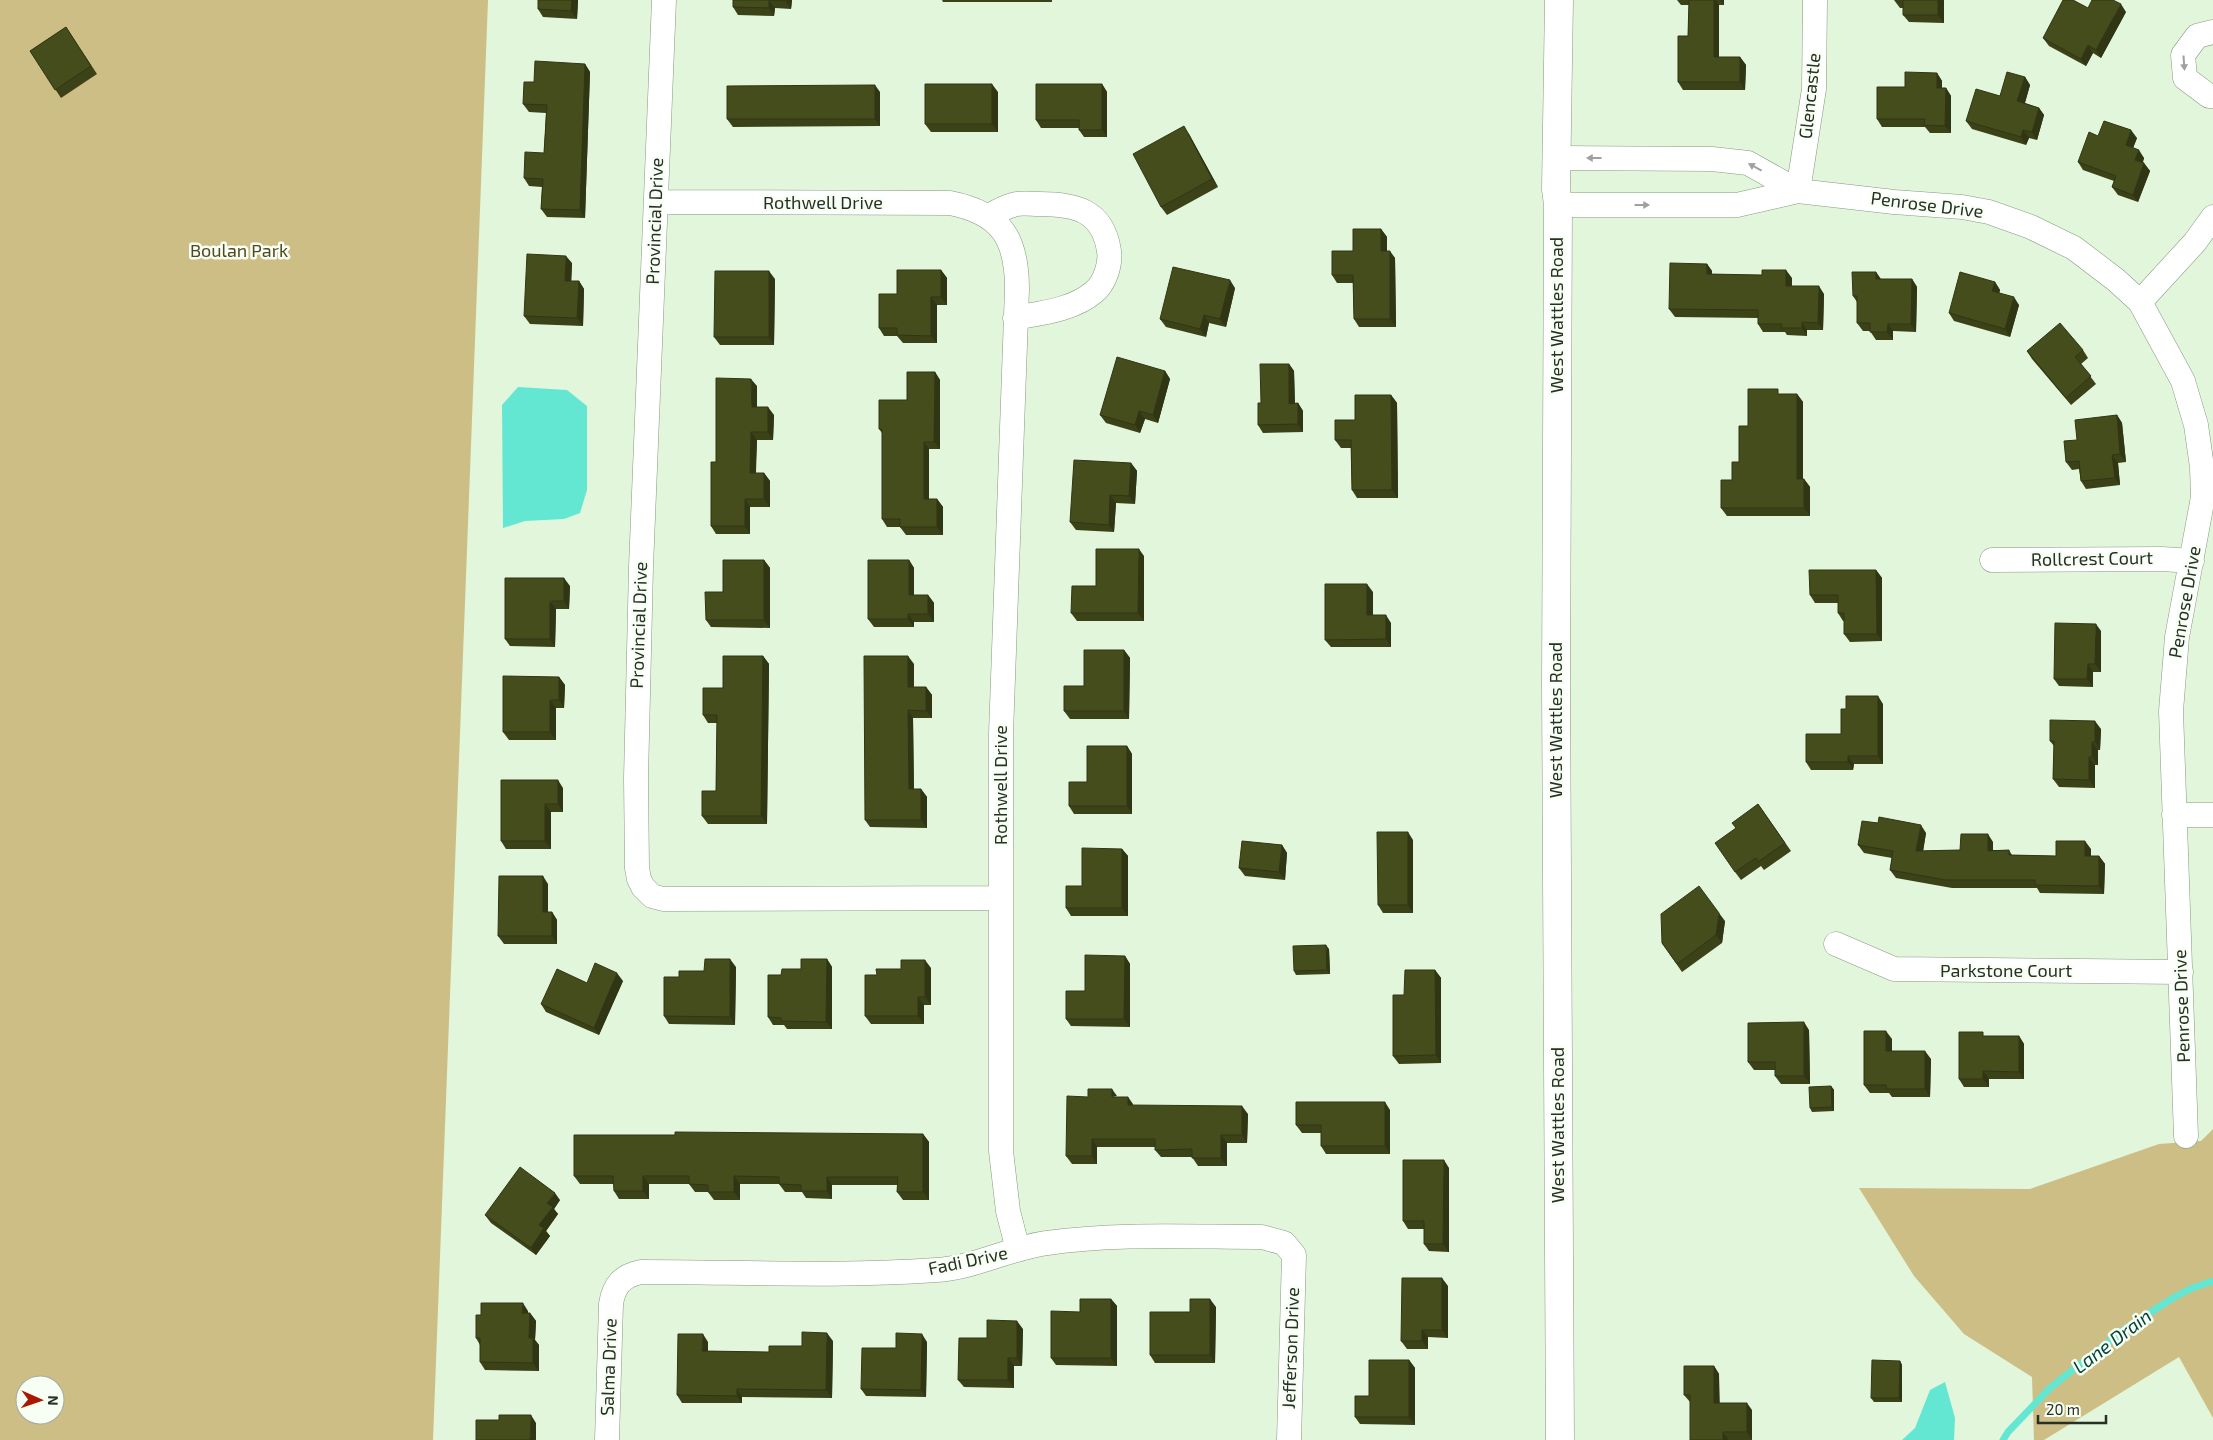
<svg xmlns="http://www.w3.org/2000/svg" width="2213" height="1440" font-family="'Exo 2',sans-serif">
<rect width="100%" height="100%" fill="#e1f6db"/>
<path fill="#ccbe85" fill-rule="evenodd" d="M0,0h488l-55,1440h-433zM25,1385h30v30h-30z
M2213,1129v289l-34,-61 -135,83h-10l-2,-63 -68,-43 -50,-58 -55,-88 171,1 129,-45 42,-3z"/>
<path fill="#64e7d2" d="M518,387l49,3 20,16v84l-7,23 -16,6 -39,2 -22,7 -1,-123z
M1945,1382l10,36 -1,22h-52l13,-12 15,-38z"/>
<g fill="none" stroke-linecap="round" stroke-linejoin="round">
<path stroke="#64e7d2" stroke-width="7" d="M2003,1440l5,-8 42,-44 76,-60 47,-30 19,-10 21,-7"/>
<defs>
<path id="minor" d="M664,0l-23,567 -5,211 1,90 2,11 4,8 9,9 11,3 338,-1
M2213,32l-16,4 -14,19 2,23 24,18h4
M1557,158l155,1 36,4 50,28
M1798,191l16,-102 1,-89
M656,202l294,1c51,10 67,35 67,86l-16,445v417l7,60 10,39
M1558,205h179l61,-14 96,11 68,5 27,5 42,15 43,21 42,32 24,22 43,79 13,44 6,42 1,30 -26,140 -6,74 15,425
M989,216c7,-4 16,-9 24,-11 7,-3 18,-1 26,-1 36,0 64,6 70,47 2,13 -4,32 -15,41 -21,18 -53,21 -79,26
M2140,302l55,-60 18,-25
M1992,560l170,-1 30,2
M2174,815h39
M1836,944l58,25 287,3
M607,1440l4,-136c3,-19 11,-28 30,-32 98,0 198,5 295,-2 38,-2 73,-22 111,-27 71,-10 143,-6 215,-6l22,6 10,12 -5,185"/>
<path id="tertiary" d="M1559,0l-3,189 2,16 -2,481 4,754"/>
</defs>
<use href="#minor" stroke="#869980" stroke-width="25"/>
<use href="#tertiary" stroke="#869980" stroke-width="29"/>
<use href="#minor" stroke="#fff" stroke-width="24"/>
<use href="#tertiary" stroke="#fff" stroke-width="28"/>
</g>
<path fill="#3b4218" d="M538,0h40l-1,19 -34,-2 -5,-8z
M733,0h59l-1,9 -16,-1 -1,8 -36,-1 -5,-8z
M942,0h110v2h-109z
M1677,0h47v5h-5v52h21l6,8 -1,25h-62l-5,-8 10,-46 1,-31h-8z
M1894,0h50v23l-35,-1 -6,-7v-7h-3z
M2126,12l-25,46 -8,-5 -7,13 -37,-20 -6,-8z
M66,27l31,47 -36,24 -31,-47z
M585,64l5,8 -5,146 -38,-1 -6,-8 1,-22 -13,-1 -5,-8 20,-25 2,-40 -17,-1 -6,-8 11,-22z
M1937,73l5,8v7h4l5,8v37h-21l-5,-6h-43l-5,-8 28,-32z
M2025,77l5,8 -5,18 14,5 5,7 -7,25 -8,-2 -3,7 -54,-16 -6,-8z
M1102,84l5,8v45h-23l-5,-7v-2h-38l-5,-8z
M880,92v34l-147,1 -6,-8z
M998,92v40h-67l-6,-8z
M1189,134l29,53 -51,28 -6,-8z
M2098,136l39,2 -4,10 11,10 -1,4 7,9 -12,31 -20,-7 -6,-8 2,-6 -31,-11 -5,-8z
M1381,229l6,8v14l8,7 1,69h-37l-5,-8 -1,-36h-16l-5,-8 21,-24z
M572,263l-1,18h8l5,8 -1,37 -53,-2 -6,-8z
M1707,264l5,7v3l80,4v8l32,8 -1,36h-16v6l-20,-1 -2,-3h-22l-5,-8v-6l-83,-1 -6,-8z
M941,270l6,8v27h-10v38h-34l-6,-7h-13l-5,-8 18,-34z
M1876,272l5,7h31l5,8 -1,45 -23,-1v9h-17l-6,-9h-7l-6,-8v-21l-4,-6z
M775,279l-1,66h-54l-6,-8z
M1995,282l5,8 -1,3 20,12 -9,32 -56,-16 -5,-8z
M1235,288l-9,39 -17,-4 -3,14 -40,-10 -6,-8z
M2083,350l5,8 -7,6 15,20 -25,21 -39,-46 -5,-8z
M1289,364l5,7 1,32h3l5,8v21l-40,1 -5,-8 3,-22z
M1165,371l5,8 -12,44 -13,-4 -5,14 -34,-10 -6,-8z
M935,372l5,8v69h-11v50h8l6,8v28h-37l-6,-8h-13l-5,-8v-86l-3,-4 28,-29z
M757,386v21l17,8 -1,25h-16l-1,33h8l6,8v26h-20v27h-34l-5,-8 5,-64z
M1782,394h15l6,8v77h1l6,8v29h-83l-6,-8 18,-46 9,-36z
M1391,395l6,8 1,95h-41l-5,-8 -1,-42h-10l-6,-8 20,-20z
M2117,415l5,8 4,39 -8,1 2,22 -34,4 -5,-8 -2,-12 -7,1 -6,-8 11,-22z
M1131,463l6,8 -2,33 -19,-1 -2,29 -38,-2 -6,-8z
M1144,556v65h-67l-6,-8 25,-27z
M764,560l6,8v60l-59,-1 -5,-7 17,-28z
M909,560l5,8v27h14l6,8v19h-20v5h-40l-6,-8z
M1876,570l6,8v63l-32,1 -6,-8v-13h-1l-5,-8v-10h-23l-5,-8z
M570,586l-1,23h-13l-1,38 -45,-1 -5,-7z
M1373,592v23l18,8v24h-60l-6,-7z
M2101,631v41h-8v15l-34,-1 -5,-7z
M1124,650l6,8 -1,61h-59l-6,-8 20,-25z
M763,656l6,8 -2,160h-59l-6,-8 14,-25 1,-68h-9l-5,-8 20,-27z
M914,664v23h12l6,8v23h-19l1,71h7l6,8v31l-57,-1 -5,-7z
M559,677l6,8 -1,23h-8v32h-47l-6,-8z
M1883,704v60h-29l-1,6h-42l-5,-8 35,-28 5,-25z
M2101,729l-1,21h-2v15h-3v23l-36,-1 -6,-8 1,-33 -4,-5z
M1127,746l5,8v60h-58l-5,-8 18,-24z
M563,788v24h-12v37h-45l-5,-8z
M1758,804l33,47 -27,19 -3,-4 -20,14 -6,-8 1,-44z
M1878,823l48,10 -3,18 37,-1 33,-8v8h16l3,5 44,1 35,-7v7h8l6,8 -1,30 -64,-1 -3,-5h-85l-56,-10 -6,-8 2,-12 -28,-5 -6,-8z
M1413,840v73h-30l-5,-8z
M1282,845l5,8 -2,27 -40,-4 -6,-8z
M1122,849l6,7v60h-57l-5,-8 16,-22z
M548,884v28h4l5,8v24h-53l-6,-8z
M1725,921l-3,22 -40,29 -20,-29z
M1329,949l1,25 -34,1 -2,-4z
M1125,956l5,8v63l-59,-1 -5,-7 19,-28z
M827,959l5,8v62h-45l-3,-4h-11l-5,-8 13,-42 20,-6z
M736,967l-1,58 -66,-1 -5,-8 15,-39 25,-6z
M931,968v37h-7v19h-53l-6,-8 12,-41z
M1435,970l6,8v85l-42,1 -6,-8 11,-61z
M623,981l-24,54 -53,-23 -5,-8 46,-21z
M1809,1030l1,54h-29l-6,-8v-6h-21l-6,-8z
M1986,1036h33l5,8v35h-35v8h-25l-5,-8z
M1892,1039v12l39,8 -1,38h-38l-3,-4h-19l-6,-8z
M1831,1086l3,4v21l-22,1 -2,-4z
M1117,1097h11l5,9 115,8 -1,29h-20v23h-29l-6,-9h-31l-6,-7v-3h-58v17h-25l-6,-8z
M1390,1110v44h-64l-5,-8v-13h-19l-6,-8z
M923,1134l6,8v58h-26l-6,-8 1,-7h-66v14l-26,-1 -4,-6h-17l-6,-8h-39v16h-26l-6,-8h-13l-6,-8h-40v15h-30l-5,-8v-7h-34l-6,-8z
M1449,1168v84l-20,-1 -5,-7v-15h-16l-5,-8z
M560,1200l-6,9 4,5 -12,17 4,5 -14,19 -45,-32 -6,-8z
M1448,1286v52l-20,-1v12h-21l-6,-8z
M1111,1299l6,7v60l-61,-1 -5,-7 29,-46z
M1216,1307l-1,56h-60l-5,-8 40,-43z
M528,1311v2h2l6,8 -1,19 4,5v26l-54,-1 -5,-8v-17l-4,-7 5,-23z
M1023,1329l-1,37h-8v22l-50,-1 -6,-7 29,-42z
M833,1341l-1,57 -90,-1v6h-60l-5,-8 31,-53v9l61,1z
M927,1342l-1,55 -60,-1 -5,-7z
M1409,1360l6,8v57l-55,-1 -5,-7 14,-21z
M1900,1361l2,4v37h-28l-3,-4z
M1714,1366l5,8v29l33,7v30h-62v-38l-6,-7z"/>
<path fill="#303614" d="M572,0h6l-1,19 -6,-8z
M769,0l6,8 -1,8 -5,-8z
M786,0h6l-1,9 -5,-8z
M1714,0h2l3,5v60l-5,-8z
M1720,0h4v5z
M1938,0h6v23l-6,-8z
M2121,4l5,8 -25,46 -5,-8z
M2088,45l5,8 -7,13 -5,-7z
M1740,57l6,8 -1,25 -5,-8z
M585,64l5,8 -5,146 -5,-8z
M1937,73l5,8v15l-5,-8z
M2025,77l5,8 -7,24 -6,-8z
M992,84l6,8v40l-6,-8z
M1102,84l5,8v45l-5,-7z
M875,85l5,7v34l-5,-7z
M1946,88l5,8v37l-6,-7z
M2039,108l5,7 -7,25 -5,-8z
M1184,126l5,8 29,53 -6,-8z
M2023,130l6,8 -3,7 -5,-8z
M2131,130l6,8 -6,15 -5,-8z
M2139,150l5,8 -3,9 -6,-7z
M2144,163l6,8 -12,31 -5,-7z
M1381,229l6,8v21l-6,-7z
M1390,251l5,7 1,69 -6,-8z
M566,256l6,7 -1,26 -6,-8z
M1707,264l5,7v11l-5,-8z
M941,270l6,8v27l-6,-8z
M1786,270l6,8 -1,16 -5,-8z
M769,271l6,8 -1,66 -5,-8z
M1876,272l5,8 -5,-1z
M1912,279l5,8 -1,45 -5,-8z
M1230,280l5,8 -9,39 -6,-8z
M579,281l5,8 -1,37 -6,-8z
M1995,282l5,8 -2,9 -6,-8z
M1819,286l5,8 -1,36 -5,-7z
M931,297l6,8v38l-6,-7z
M2014,297l5,8 -9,32 -5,-8z
M1204,315l5,8 -3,14 -6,-8z
M1802,322l5,8v6l-5,-8z
M1888,324l5,7v9l-6,-8z
M1289,364l5,7 1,41 -6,-8z
M1165,371l5,8 -12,44 -5,-8z
M935,372l5,8v69l-6,-7z
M751,379l6,7v29l-5,-8z
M1797,394l6,8v85l-6,-8z
M1391,395l6,8 1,95 -6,-8z
M1298,403l5,8v21l-5,-8z
M768,407l6,8 -1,25 -5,-8z
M1139,411l6,8 -5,14 -5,-8z
M2117,415l5,8 4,39 -6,-8z
M751,432l6,8 -2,41 -5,-8z
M924,442l5,7v58l-5,-8z
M2112,455l6,8 2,22 -5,-7z
M1131,463l6,8 -2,33 -6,-8z
M764,473l6,8v26l-6,-8z
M1804,479l6,8v29l-6,-8z
M1110,495l6,8 -2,29 -5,-7z
M745,499l5,8v27l-5,-8z
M937,499l6,8v28l-6,-8z
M1139,549l5,7v65l-6,-8z
M764,560l6,8v60l-6,-8z
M909,560l5,8v35l-5,-8z
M1876,570l6,8v63l-5,-7z
M564,578l6,8 -1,23 -5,-8z
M1367,584l6,8v31l-6,-8z
M928,595l6,8v19l-6,-8z
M550,601l6,8 -1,38 -5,-8z
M908,614l6,8v5l-6,-8z
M1386,615l5,8v24l-5,-8z
M2096,624l5,7v41l-6,-8z
M1124,650l6,8 -1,61 -5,-8z
M763,656l6,8 -2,160 -6,-8z
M908,656l6,8 -1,31 -5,-8z
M2088,664l5,8v15l-6,-8z
M559,677l6,8 -1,23 -5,-8z
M926,687l6,8v23l-6,-7z
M1878,696l5,8v60l-5,-8z
M550,700l6,8v32l-6,-8z
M908,710l5,8 1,79 -5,-8z
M2095,721l6,8 -1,21 -5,-8z
M2092,742l6,8v15l-6,-8z
M1127,746l5,8v60l-5,-8z
M1848,756l6,8 -1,6 -5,-8z
M2089,757l6,8v23l-6,-8z
M558,780l5,8v24l-5,-8z
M921,789l6,8v31l-6,-8z
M545,804l6,8v37l-6,-8z
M1921,825l5,8 -4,25 -6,-7z
M1408,832l5,8v73l-5,-8z
M1988,834l5,8v16l-5,-7z
M2085,841l6,8v15l-6,-8z
M1282,845l5,8 -2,27 -6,-8z
M1122,849l6,7v60l-6,-8z
M2099,856l6,8 -1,30 -5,-8z
M543,876l5,8v36l-5,-8z
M552,912l5,8v24l-5,-8z
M1719,913l6,8 -3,22 -6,-8z
M1326,945l3,4 1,25 -3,-4z
M1125,956l5,8v63l-6,-8z
M730,959l6,8 -1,58 -5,-8z
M827,959l5,8v62l-6,-7z
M925,960l6,8v37l-6,-8z
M1435,970l6,8v85l-5,-8z
M617,973l6,8 -24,54 -5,-7z
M918,997l6,8v19l-6,-8z
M1804,1022l5,8 1,54 -6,-8z
M1886,1031l6,8v20l-6,-8z
M2019,1036l5,8v35l-5,-7z
M1925,1051l6,8 -1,38 -5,-8z
M1983,1071l6,8v8l-6,-8z
M1831,1086l3,4v21l-2,-4z
M1112,1089l5,7 -5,1z
M1128,1097l5,7v9l-5,-8z
M1385,1102l5,8v44l-5,-8z
M1242,1106l6,8 -1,29 -5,-8z
M923,1134l6,8v58l-6,-8z
M1221,1135l6,8v23l-6,-8z
M1092,1139l5,8v17l-5,-8z
M1444,1160l5,8v84l-6,-8z
M643,1176l6,8v15l-6,-8z
M734,1176l6,8v16l-6,-8z
M827,1177l5,8v14l-5,-8z
M555,1193l5,7 -6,9 4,5 -12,17 4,5 -14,19 -5,-7 16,-45z
M1442,1278l6,8v52l-6,-8z
M1111,1299l6,7v60l-6,-8z
M1210,1299l6,8 -1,56 -5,-8z
M523,1303l5,8v10l-6,-8z
M530,1313l6,8 -1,19 4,5v26l-6,-8 -4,-25z
M1017,1321l6,8 -1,37 -5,-8z
M1422,1330l6,7v12l-6,-8z
M827,1333l6,8 -1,57 -6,-8z
M703,1334l5,8v17l-6,-8z
M922,1334l5,8 -1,55 -5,-7z
M1008,1358l6,8v22l-6,-8z
M1409,1360l6,8v57l-6,-8z
M1900,1361l2,4v37l-3,-4z
M1714,1366l5,8 1,36 -6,-7z
M737,1389l5,8v6l-5,-7z
M1747,1403l5,7v30l-5,-8z
M531,1415l5,8v17h-6z
M1723,1432l6,8h-6z"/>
<path fill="#454d1c" stroke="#303614" d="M538,0h34l-1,11 -33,-2z
M733,0h53v1l-17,-1v8l-36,-1z
M1689,0h25v57h26v25h-62v-46h10z
M1903,0h35v15h-35z
M2063,0h10l15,8 4,-8h21l8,4 -25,46 -8,-5 -7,14 -38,-21z
M66,27l25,39 -36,24 -25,-39z
M535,61l50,3 -5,146 -39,-1 2,-30 -19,-1 1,-26 19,1 3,-48 -24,-1 1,-22h10z
M1905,72l32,1v15h9l-1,38 -21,-1 1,-6h-48v-32h28z
M2007,72l18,5 -8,24 22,7 -7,24 -9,-2 -2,7 -55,-16 10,-32 24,7z
M925,84h67v40h-67z
M1036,84h66v46h-23v-10h-43z
M875,85v34h-148v-33z
M2104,121l27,9 -5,15 13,5 -4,10 9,3 -11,32 -21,-8 4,-11 -38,-14 11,-30 9,4z
M1184,126l28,53 -51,28 -28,-53z
M1353,229h28v22h9v68h-36l-1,-44h-21v-24h21z
M527,254l39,2 -1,25h14l-2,37 -53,-2z
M1670,263l37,1v10l55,1v-5h24v16h33l-1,37 -16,-1v6h-21l1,-4h-24v-14l-89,-1z
M1173,267l57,13 -10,39 -16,-4 -4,14 -40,-10z
M897,270h44v27h-10v39l-34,-1v-7h-18v-34h18z
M715,271h54v66h-55z
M1852,272h24v7h36l-1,45h-23l-1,8h-17v-9h-13v-27h-4z
M1960,272l35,10 -3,9 22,6 -9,32 -56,-16z
M2060,323l23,27 -8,7 16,19 -25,22 -39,-47z
M1117,357l48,14 -12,44 -14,-4 -4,14 -35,-10z
M1260,364h29v40l9,-1v21l-40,1v-22h3z
M907,372h28l-1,70h-10v57h13v28h-37v-8h-18v-90h-3v-29h28z
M716,378l35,1 1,28h16v25h-17l-1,41h14v26h-19v27h-34v-64h5z
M1748,389h30v5h19v85h7v29h-83v-28h11v-18h7v-36h9z
M1355,395h36l1,95h-40l-1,-50h-16v-20h20z
M2117,415l3,39 -8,1 3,23 -34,3 -2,-20 -13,1 -2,-21 13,-1 -2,-20z
M1074,460l57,3 -2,33 -19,-1 -1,30 -39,-3z
M1096,549h43l-1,64h-67l1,-27h24z
M723,560h41v60h-58l-1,-28h18z
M868,560h41v35h19v19h-20v5h-40z
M1809,570h67l1,64h-33v-21h-6v-18h-28z
M505,578h59v23h-14v38h-45z
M1325,584h42v31h19v24l-61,1z
M2055,623l41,1 -1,40h-7l-1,15h-33z
M1084,650h40v61h-60v-25h20z
M723,656h40l-2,160h-59v-25h14l1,-76h-14v-27h20z
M864,656h44v31h18v24l-18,-1 1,79h12v31h-56z
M503,676l56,1v23h-9v32h-47z
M1846,696h32v60h-30v6h-42v-28h35v-25h5z
M2050,720l45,1v21h-3v15h-3v23l-36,-1 1,-38h-4z
M1087,746h40v60h-58v-24h18z
M501,780h57v24h-13v37h-44z
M1758,804l27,39 -27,19 -2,-4 -21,14 -20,-29 21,-15 -4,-5z
M1879,817l42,8 -5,26 44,-1 1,-16h27v17l21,-1v5l47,1v-15h29v15h14v30l-64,-1v-5h-89l-56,-10 3,-19 -35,-6 4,-24 16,2z
M1377,832h31v73h-30z
M1242,841l40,4 -3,27 -40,-4z
M1082,848l40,1v59h-56v-22h16z
M499,876h44v36h9v24h-54z
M1699,886l20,27 -3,22 -39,29 -15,-21 -1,-29z
M1326,945l1,25 -33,1 -1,-25z
M1085,955l40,1 -1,63h-58v-28h19z
M705,959h25v58l-66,-1v-39h15v-6h25z
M801,959h26l-1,63 -45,-1v-3l-13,-1v-42h13l1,-6h19z
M901,960h24v37h-7v19h-53v-41h12l-1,-6h25z
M595,963l22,10 -23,55 -53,-24 16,-35 30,14z
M1405,970h30l1,85 -43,1v-61h11z
M1804,1022v54h-29v-14h-27v-39z
M1864,1031h22v20h39v38h-38l-1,-4h-22z
M1959,1032h24v4h36v36l-36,-1v8h-24z
M1831,1086l1,21 -22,1 -1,-21z
M1088,1089h24v8h16v8l114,1v29h-21v23h-29v-9l-37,1v-11h-63v17h-26l1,-60 21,1z
M1296,1102h89v44h-64v-21h-25z
M675,1132l248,2v58h-26l1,-15h-71v14h-26v-6l-22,-1v-7l-45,-1v16h-26v-7l-19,-1v-8h-46v15h-29l-1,-15h-39v-41h101z
M1403,1160h41l-1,84h-19v-23h-21z
M520,1167l35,26 -8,10 6,4 -14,18 5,3 -13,20 -46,-33z
M1402,1278h40v52h-20v11h-21z
M1080,1299h31v59h-60v-47l29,1z
M1190,1299h20v56h-60v-43h40z
M481,1303h42l-1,10h8l-1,25h4v25l-53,-1v-24h-4v-23h5z
M987,1320l30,1v37h-9v22h-50l1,-42h28z
M802,1332l25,1 -1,57 -89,-1v7l-60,-1 1,-61h25l-1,17 67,1v-6h33z
M896,1333l26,1 -1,56 -60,-1 1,-41h34z
M1369,1360h40v57h-54v-21h14z
M1872,1360l28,1 -1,37h-28z
M1684,1366h30v37h33v29h-24v8h-33v-45h-6z
M499,1415h32l-1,25h-54v-20h23z"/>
<defs><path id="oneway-solid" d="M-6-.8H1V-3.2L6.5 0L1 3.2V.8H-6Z" transform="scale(1.25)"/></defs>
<g fill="#9ea19d">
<use href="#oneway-solid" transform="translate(2184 63) rotate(86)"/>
<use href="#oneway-solid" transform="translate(1594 158) rotate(-180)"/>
<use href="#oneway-solid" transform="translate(1755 167) rotate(-152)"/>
<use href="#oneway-solid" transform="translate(1642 205)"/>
</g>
<g text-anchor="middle" stroke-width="5" stroke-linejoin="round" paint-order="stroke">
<g font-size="18" fill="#282f25" stroke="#f7fff4">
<text transform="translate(1810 96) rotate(-84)" y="6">Glencastle</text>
<text x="823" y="209">Rothwell Drive</text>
<text transform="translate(1927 205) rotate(7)" y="6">Penrose Drive</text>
<text transform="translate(655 221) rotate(-88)" y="6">Provincial Drive</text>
<text transform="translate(1557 315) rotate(-90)" y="6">West Wattles Road</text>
<text transform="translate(2092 559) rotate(-1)" y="6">Rollcrest Court</text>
<text transform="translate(2185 602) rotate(-80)" y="6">Penrose Drive</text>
<text transform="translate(639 625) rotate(-88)" y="6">Provincial Drive</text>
<text transform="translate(1556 720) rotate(-90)" y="6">West Wattles Road</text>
<text transform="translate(1001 785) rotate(-90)" y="6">Rothwell Drive</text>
<text x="2006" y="977">Parkstone Court</text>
<text transform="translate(2182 1006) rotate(-92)" y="6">Penrose Drive</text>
<text transform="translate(1558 1125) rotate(-90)" y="6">West Wattles Road</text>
<text transform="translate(968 1261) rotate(-12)" y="6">Fadi Drive</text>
<text transform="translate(1291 1348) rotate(-88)" y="6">Jefferson Drive</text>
<text transform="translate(609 1367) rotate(-88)" y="6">Salma Drive</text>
</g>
<g font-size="18" fill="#524820" stroke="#f7fff4">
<text x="239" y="257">Boulan Park</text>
</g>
<g font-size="19" font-style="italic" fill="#04433b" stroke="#f7fff4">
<text transform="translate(2112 1341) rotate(-37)" y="7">Lane Drain</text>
</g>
</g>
<g transform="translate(40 1400) rotate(92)"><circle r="24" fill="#f7fff4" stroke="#a4aca1"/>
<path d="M0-4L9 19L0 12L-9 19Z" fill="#a91801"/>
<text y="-8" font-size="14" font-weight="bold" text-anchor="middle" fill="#282f25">N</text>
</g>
<path d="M2038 1415v8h68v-8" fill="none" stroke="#282f25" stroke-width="2.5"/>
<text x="2046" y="1415" font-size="15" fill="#282f25" stroke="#f7fff4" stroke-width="4" paint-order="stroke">20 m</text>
</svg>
